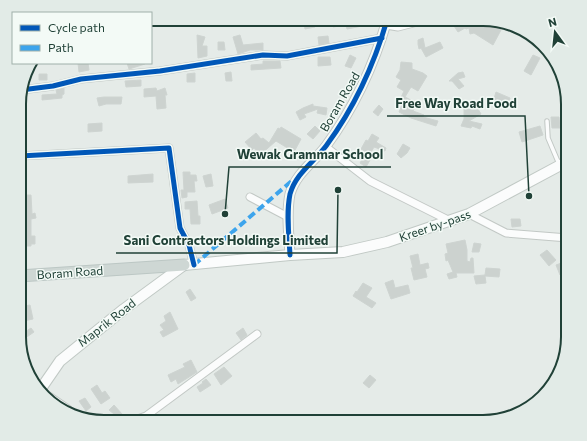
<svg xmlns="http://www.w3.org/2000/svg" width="587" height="441" font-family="Commissioner,sans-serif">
<rect width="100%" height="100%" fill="#e5ebe8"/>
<path fill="#ccd2cf" stroke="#ced4d1" d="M469,19h14l1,4 17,7 -8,15 -19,-12 -4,1 -1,-6 -3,1 -1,-1 -7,4 -4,-6z
M366,20l1,5 -20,4 -1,-4 -13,2v-6z
M311,21h18v3l-15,2 1,1 -10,2 -1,-6z
M197,35l8,2 -3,9h5v10l-9,2z
M240,35l3,10 20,-2v7h-13l-12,4 -5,-17z
M328,36l1,7 -10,2 -1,-8z
M423,38l2,10 15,-6 3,6 -17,9 -5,-9 -2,1 -1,-5v-4z
M218,42h6l1,8h-7z
M350,55l6,3 -5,10 -6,-2z
M533,55l7,3 -9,17 -7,-4z
M318,57h12l1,8 -13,1z
M263,61h17l1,7 -30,2v-5l12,-1z
M401,62l11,1v6l11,4 4,3 -9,15 -7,-4 -6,10 6,3 -2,4 6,3 -2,4 11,4 -1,2 15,4 -2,5 -25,-8 -12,-6 3,-7h-1v-2l-2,-1 5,-11 -7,-4 4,-7 -5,-3 4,-7z
M78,63h10l1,7 -10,2z
M127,63h17l1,1 -16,5z
M231,72l1,9h-6l-1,-8z
M463,72l2,5 -7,2 6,7 -5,3 -7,-8h-3l9,-8z
M195,73v9h-8v-8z
M39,74h8v6h-8z
M141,80v6l-15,1 -1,-6z
M64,88v6l-2,1v3l-20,2v-5l15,-1 -1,-4z
M156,88l1,3 8,-3 2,7h-2l1,13 -9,1 -1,-13 -12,1v-8z
M496,92l14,6 -2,7 -15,-3z
M104,97h18l-1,7h-15l-7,2 -2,-8z
M313,104v2l14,2 -1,7 -9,-2 1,-4 -14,5 2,3 -6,3 -4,-8 7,-4z
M379,105l4,4 -5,7 -5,-4z
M464,109h14l3,5 -12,7 13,3 -2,5 -8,-3 -1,2 -10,-2 3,-7z
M551,117h8l1,11h-8z
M102,123v8l-14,1v-8z
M315,126l5,5 -7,8 -6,-5z
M540,126l3,9 -21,7 -3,-10z
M281,127l20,12 -7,13 -18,-11 -16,14 -6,-7 -2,2 -7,-8 11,-9 5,6 2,-1 6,5 9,-15 2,1z
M372,134l7,4 -3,4 10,6 -1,3 -11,-4 -4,7 -9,-5 5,-9 2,1z
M403,144l7,4 -3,5 -6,5 -4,-4z
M364,156l6,4 -4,7 -6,-4z
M183,172h7v3h6l1,6h-3l1,11h-8v5l-5,1 -1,-8h3z
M153,174v8l-25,1v-7z
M211,174l2,12 -7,1 -3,-11z
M22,195h9l1,19 3,-1 1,5 -5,1v17h4v8h-4v2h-12v-24l6,-1 -1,-10h-2z
M225,199l3,9 -16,6 -3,-9z
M197,201l1,15h2v8h-9l-1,-15h-5v-7z
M511,219h9l1,7 -9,1z
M465,240l2,10v11l3,1 1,-4h2l1,15h-18l1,4 -8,2 -2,-5 6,-2 -5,-12 -2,1 -1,-7 3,-1 -2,-9z
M474,243l7,1 -2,8h-7z
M547,250l9,10 -7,6 -9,-11z
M418,254l2,11 8,-2 1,5 -4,1 2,8 -13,3 -3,-12h2l-3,-12z
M564,262l4,11 -8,2 -4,-10z
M486,268l14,1 -1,8 -14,-1 1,7 -10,1 -2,-8 11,-1z
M393,280l2,8 13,-3 2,8 -19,6 -6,-16z
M363,283l9,5 -6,9 10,6 -4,5 -19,-12 3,-5 1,1z
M190,289l6,9 -5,3 -5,-9z
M30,305l3,14 -14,3v-15z
M170,312l8,17 -15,8 -3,-5 4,-2 -4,-5 6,-4 -2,-5z
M31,328l3,4 -13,9 -2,-5z
M243,328l4,7 -6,5 -5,-7z
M191,360l6,12 -19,12 -2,-5 -5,3 -3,-7 17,-8 -2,-3z
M224,367l8,9 -11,9 -7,-11z
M370,375l6,5 -7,8 -6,-5z
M206,379l5,6 -11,7 -3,-5 6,-4 -1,-1z
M97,385l5,8 3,-2 5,7 -9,6 -10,-15z
M85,398l6,9 -5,4 -7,-10z
M114,405l8,9 -8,7 -3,-4 3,-3 -5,-4z"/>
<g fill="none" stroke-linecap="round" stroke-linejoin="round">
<defs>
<path id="service" d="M547,121l1,17 11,26"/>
<path id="minor" d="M386,25l12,2 27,-7
M21,90l32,-4 28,-7 79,-8 103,-16 24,1 95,-18
M326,147l44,34 80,40
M20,156l149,-8 11,80 9,17 5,20
M250,197l38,20
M469,214l37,19 62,5
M40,390l28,19
M98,422h1
M129,422l17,-6 111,-82"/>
<path id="tertiary" d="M290,255c-1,-20 -4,-41 0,-61 6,-21 24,-32 36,-48 28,-38 48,-81 61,-126"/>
<path id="secondary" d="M40,390l20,-29 64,-52 60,-44 106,-10 53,-3 44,-10 82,-28 99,-53"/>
<path id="primary" d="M19,276l165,-11"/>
</defs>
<use href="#service" stroke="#c2c8c5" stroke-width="5.5"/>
<use href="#minor" stroke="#c2c8c5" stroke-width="9"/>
<use href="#tertiary" stroke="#c2c8c5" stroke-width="11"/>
<use href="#secondary" stroke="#c1c9c5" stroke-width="12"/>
<use href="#primary" stroke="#bcc7c4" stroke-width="13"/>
<use href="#service" stroke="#fbfcfc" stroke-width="3.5"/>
<use href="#minor" stroke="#fbfcfc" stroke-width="7"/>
<use href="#tertiary" stroke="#fbfcfc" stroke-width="9"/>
<use href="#secondary" stroke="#fbfcfc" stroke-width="10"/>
<use href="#primary" stroke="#ced7d4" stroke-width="11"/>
<path stroke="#3da4ec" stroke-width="4" stroke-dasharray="8 4" stroke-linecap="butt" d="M194,265l100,-86"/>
<defs>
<path id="cycleway" d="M21,90l32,-4 28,-7 79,-8 103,-16 24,1 95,-18
M20,156l149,-8 11,80 9,17 5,20
M290,255c-1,-20 -4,-41 0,-61 6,-21 24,-32 36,-48 28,-38 48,-81 61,-126"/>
</defs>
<use href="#cycleway" stroke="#f3faf6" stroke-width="8"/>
<use href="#cycleway" stroke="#0057b8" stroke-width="5"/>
</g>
<g text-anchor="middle" stroke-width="3" stroke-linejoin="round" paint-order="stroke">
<g font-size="12" fill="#204137" stroke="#f3faf6">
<text transform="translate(340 102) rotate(-60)" y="4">Boram Road</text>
<text transform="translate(435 226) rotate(-19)" y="4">Kreer by-pass</text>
<text transform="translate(70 273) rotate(-4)" y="4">Boram Road</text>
<text transform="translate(107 323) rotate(-38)" y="4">Maprik Road</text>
</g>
</g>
<path d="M0 0H587V441H0ZM104 26H483A78 78 0 0 1 561 104V337A78 78 0 0 1 483 415H104A78 78 0 0 1 26 337V104A78 78 0 0 1 104 26Z" fill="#e2ebe7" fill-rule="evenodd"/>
<path fill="none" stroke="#204137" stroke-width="2" d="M104 26H483A78 78 0 0 1 561 104V337A78 78 0 0 1 483 415H104A78 78 0 0 1 26 337V104A78 78 0 0 1 104 26Z"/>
<path fill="none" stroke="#204137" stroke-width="1.5" d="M529 196L525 116H387M225 214L229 167H391M338 190L337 253H116"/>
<g fill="#204137" stroke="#f3faf6" stroke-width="1.5">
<circle cx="529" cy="196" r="4"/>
<circle cx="225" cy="214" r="4"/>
<circle cx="338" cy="190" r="4"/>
</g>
<g font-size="13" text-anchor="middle" font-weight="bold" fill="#204137" stroke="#f3faf6" stroke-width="3" stroke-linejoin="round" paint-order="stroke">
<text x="456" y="108">Free Way Road Food</text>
<text x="310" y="159">Wewak Grammar School</text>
<text x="226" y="245">Sani Contractors Holdings Limited</text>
</g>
<rect x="12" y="12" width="140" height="52" fill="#f3faf6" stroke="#9fb0aa"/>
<rect x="20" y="25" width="20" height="6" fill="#0057b8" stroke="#9fb0aa"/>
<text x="48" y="32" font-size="12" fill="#204137">Cycle path</text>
<rect x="20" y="45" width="20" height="6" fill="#3da4ec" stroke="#9fb0aa"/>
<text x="48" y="52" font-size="12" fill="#204137">Path</text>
<g transform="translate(555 32) rotate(345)" stroke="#f3faf6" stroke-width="3" paint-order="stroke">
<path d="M0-3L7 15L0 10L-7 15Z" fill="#204137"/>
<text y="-6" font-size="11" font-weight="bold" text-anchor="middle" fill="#204137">N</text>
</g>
</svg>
